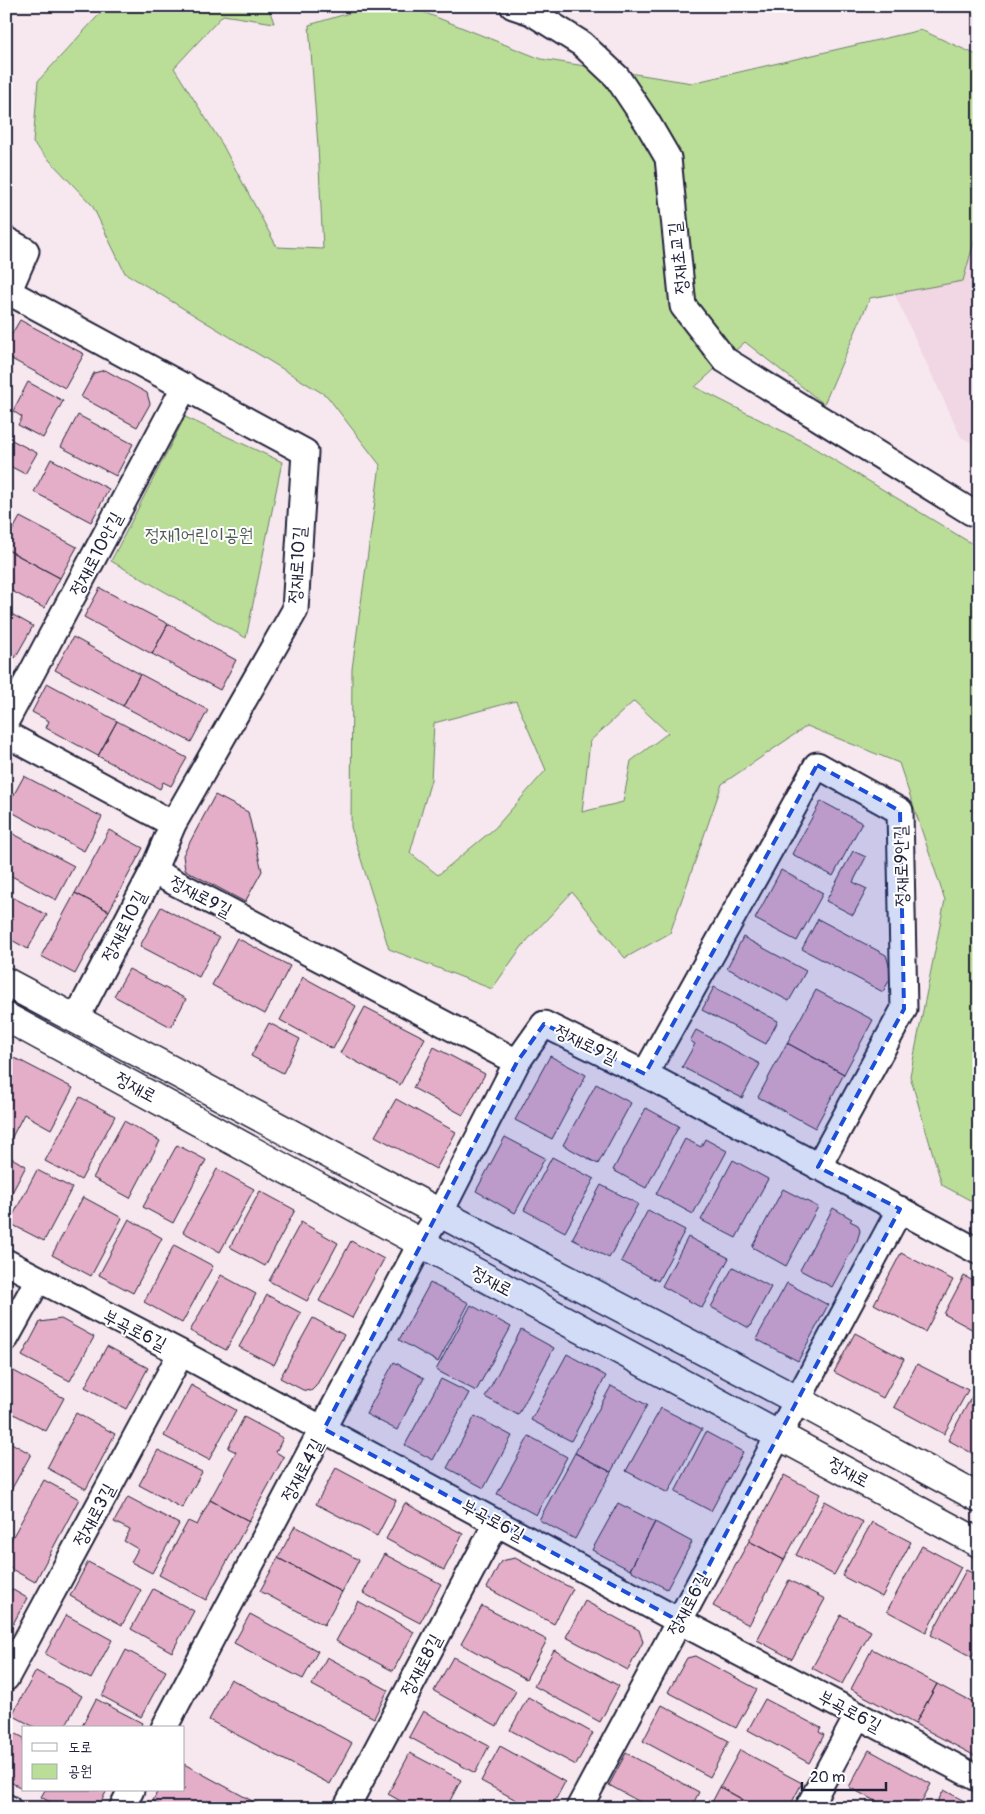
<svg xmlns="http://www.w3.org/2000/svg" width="985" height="1814" font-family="Pangolin,'Poor Story',sans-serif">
<rect width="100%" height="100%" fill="#f7e7ee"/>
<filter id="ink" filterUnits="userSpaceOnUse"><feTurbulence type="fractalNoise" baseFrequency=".02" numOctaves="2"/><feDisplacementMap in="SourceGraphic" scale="10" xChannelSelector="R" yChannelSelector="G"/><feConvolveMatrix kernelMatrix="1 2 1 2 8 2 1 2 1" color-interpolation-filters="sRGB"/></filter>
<g filter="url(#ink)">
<path fill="#f1d6e3" d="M979,116v331l-18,-10 -80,-172z"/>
<path fill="#bade98" stroke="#6e806a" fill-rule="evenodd" d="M107,6h161l6,17 -51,-8 -49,53 48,76 55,103 46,2 -5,-103 -9,-121 64,-19h35l133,53 151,24 229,-53 58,26v168l-16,57 -93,17 -46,106 -79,-62 -50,45 111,56 173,105v657l-37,-20 -32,-109 35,-176 -46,-137 -92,-37 -85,58 -52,149 -45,25 -53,-66 -49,53 -31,44 -103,-40 -38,-122 1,-158 28,-204 -53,-69 -202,-123 -33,-68 -59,-62 5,-62zM516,701l30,69 -51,58 -57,47 -28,-22 21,-73 3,-57zM634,701l34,32 -37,28 -8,41 -41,10 8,-71z
M185,417l97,45 -36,176 -135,-77z"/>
<path fill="#e4aec8" stroke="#22223b" d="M20,320l64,34 -19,34 -59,-32v-12z
M105,370l42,23 3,11 -13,23 -56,-30 13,-24z
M28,382l35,19 -20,37 -25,-13 4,-8 -9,-6z
M78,415l55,29 -17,32 -55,-29z
M6,437l31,16 -12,21 -19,-10z
M51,459l58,30 -18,33 -57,-30z
M20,517l57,30 -17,31 -54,-29v-7z
M6,549l54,29 -16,30 -38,-20z
M100,588l68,36 -16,30 -68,-37z
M6,611l27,15 -18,32 -9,-5z
M168,624l68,36 -16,30 -68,-36z
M73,637l67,37 -17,32 -68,-36z
M140,674l68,36 -17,32 -68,-36z
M47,683l70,38 -19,35 -52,-28 3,-7 -17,-9z
M117,721l70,37 -16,28 -8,-4 -3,7 -62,-33z
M24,776l78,41 -18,34 -78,-42z
M215,795l33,17 14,59 -17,31 -60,-32 -1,-7 -1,-8z
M821,801l41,22 -29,53 -41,-22z
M6,830l68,36 -18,34 -50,-27z
M109,830l34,18 -34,63 -34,-18z
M853,851l13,6 -13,25 14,7 -14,26 -27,-14z
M781,870l42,23 -26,48 -42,-22z
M75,893l34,18 -34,63 -34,-18z
M6,894l41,21 -19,34 -22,-12z
M161,907l58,31 -20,39 -59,-31z
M818,919l68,36 6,20 -9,17 -81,-43z
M743,937l63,34 -17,30 -62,-33z
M237,938l53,28 -25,48 -53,-29z
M129,969l57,30 -15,28 -57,-31z
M303,977l53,29 -23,43 -53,-29z
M714,987l64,34 -12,23 -64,-34z
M816,990l57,30 -29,54 -57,-31z
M365,1007l60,31 -25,47 -60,-32z
M269,1023l31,16 -17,34 -32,-17z
M696,1030l64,34 -18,34 -60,-31 13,-23 -5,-3z
M787,1043l57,31 -29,54 -57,-31z
M434,1047l51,27 -22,41 -50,-27z
M6,1056l13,4 54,28 -22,41 -27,-15 -12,23 -6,-3z
M550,1056l36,19 -34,64 -37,-19z
M596,1084l35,19 -33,61 -35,-19z
M80,1097l35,19 -34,64 -36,-19z
M396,1099l60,33 -20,37 -61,-33z
M646,1108l33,18 -33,62 -33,-18z
M124,1121l36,20 -30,57 -37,-20z
M505,1137l40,21 -30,55 -39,-22z
M685,1139l16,8 4,-8 22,12 -34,63 -37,-20z
M177,1145l29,15 -33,63 -30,-16z
M6,1155l20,11 -20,38z
M552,1157l42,22 -29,53 -41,-22z
M733,1160l35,19 -32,59 -35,-18z
M217,1169l37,20 -34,63 -37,-20z
M37,1170l35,18 -28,53 -35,-18z
M601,1185l37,19 -29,54 -37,-19z
M783,1189l35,18 -32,59 -34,-19z
M260,1191l35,19 -30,56 -35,-19z
M83,1197l39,21 -31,58 -39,-21z
M833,1208l19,11 -2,2 8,4 2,6 -3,10 -25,46 -32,-17z
M648,1210l37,20 -27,51 -37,-20z
M129,1219l33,19 -29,55 -34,-18z
M301,1222l37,21 -31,58 -38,-20z
M688,1237l41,21 -27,50 -40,-22z
M351,1241l33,18 -32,59 -33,-17z
M174,1245l39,21 -31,57 -38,-21z
M901,1253l52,27 -28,52 -51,-28z
M733,1267l38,20 -22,41 -38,-21z
M221,1275l35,19 -30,56 -36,-19z
M964,1276l15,8v49l-35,-19z
M430,1283l39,20 -31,59 -39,-22z
M787,1283l41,22 -30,56 -42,-22z
M267,1295l34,18 -27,52 -35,-18z
M471,1305l40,22 -35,64 -40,-21z
M313,1318l31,17 -28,51 -5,5 -8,-1 -23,-12z
M61,1319l33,18 -24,44 -48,-25 18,-34z
M521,1330l33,18 -36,67 -33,-18z
M855,1333l49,26 -21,39 -49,-26z
M107,1346l41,22 -22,41 -41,-22z
M567,1354l39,22 -35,65 -40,-21z
M394,1362l30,16 -27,52 -31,-16z
M917,1364l51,26 -24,44 -50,-27z
M12,1370l52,28 -18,33 -40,-21v-30z
M441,1379l28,14 -36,67 -28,-15z
M191,1385l45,25 -27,50 -45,-24z
M611,1386l36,19 -36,67 -36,-19z
M972,1396l7,4v57l-31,-17z
M661,1408l41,21 -34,64 -42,-22z
M76,1413l39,21 -29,55 -39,-21z
M475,1416l37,20 -28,52 -37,-20z
M244,1417l39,21 -7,14 8,5 -35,64 -39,-21 26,-48 -8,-4z
M706,1432l37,20 -32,59 -36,-19z
M529,1436l38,21 -31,58 -39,-21z
M6,1440l25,14 -21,38 -4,-2z
M158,1450l44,22 -20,36 -43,-23z
M575,1453l36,19 -36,67 -36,-19z
M336,1468l60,32 -19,36 -61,-32z
M784,1475l36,19 -36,66 -35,-19z
M44,1480l35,19 -44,83 -29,-16v-17z
M128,1497l51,27 -27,49 -21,-11 7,-13 -14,-8 6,-11 -16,-8z
M210,1500l39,21 -43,79 -47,-25 29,-54 9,4z
M825,1501l38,21 -29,53 -38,-20z
M405,1503l58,31 -19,36 -58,-31z
M618,1503l37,19 -25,48 -38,-20z
M655,1522l37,20 -25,47 -37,-19z
M872,1522l39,20 -29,55 -40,-21z
M295,1526l64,34 -17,32 -64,-34z
M749,1541l35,19 -35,65 -36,-19z
M922,1546l39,21 -35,65 -39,-21z
M384,1554l57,30 -21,39 -57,-30z
M278,1558l64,34 -18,33 -64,-34z
M515,1558l58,31 -19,35 -67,-36 14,-27z
M88,1562l53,28 -19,35 -52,-29z
M966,1570l13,6v67l-7,14 -41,-22z
M789,1580l36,19 -33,60 -35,-19z
M6,1586l21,12 -20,37h-1z
M153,1589l41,22 -22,41 -41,-23z
M358,1601l56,31 -21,39 -57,-30z
M585,1601l54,29 4,12 -15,28 -62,-33z
M482,1606l65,34 -21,39 -65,-35z
M250,1614l68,37 -15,28 -69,-36z
M66,1615l46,25 -21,39 -46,-25z
M841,1615l30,16 -29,53 -30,-16z
M872,1649l65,35 -22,40 -64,-35z
M126,1650l40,21 -25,46 -39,-21z
M554,1650l65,36 -19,36 -66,-36z
M695,1656l62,33 -21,39 -68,-36 19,-34z
M327,1657l61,33 -14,28 -62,-33z
M453,1657l63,34 -19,35 -63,-35z
M36,1671l46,25 -18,32h-28l-24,-13z
M231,1679l121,64 -22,41 -121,-64z
M937,1684l42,22v52l-64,-34z
M528,1697l65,36 -17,32 -66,-35z
M96,1699l46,24 -2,5h-59z
M765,1699l56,29 -2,4 5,3 -15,28 -61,-33z
M662,1705l67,36 -19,36 -67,-36z
M423,1711l66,35 -14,27 -66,-36z
M7,1729l17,9v51l-18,-9z
M500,1746l65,36 -14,26h-20l-50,-27z
M740,1750l62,33 -13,25h-31l-38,-21z
M869,1750l62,34 -13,24h-30l-39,-21z
M410,1753l51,27 -15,28h-33l-25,-14z
M626,1753l73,39 -8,16h-40l-42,-23z
M184,1764l81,44h-99l-13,-7 5,-11h26z
M720,1787l38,21h-49z
M45,1790h62l-9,18h-37l-20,-11z
M944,1790l33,18h-43z
M479,1799l16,9h-20z"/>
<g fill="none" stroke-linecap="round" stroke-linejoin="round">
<defs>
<path id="minor" d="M513,6l18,6 51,32 35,33 30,45 21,36 15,148 42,54 246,152 8,3
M6,240l20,11 -20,46
M9,292l296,160 -10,158 -122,214 -20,47 -77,148
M6,721l179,-335
M6,734l167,90
M153,871l364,191 27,-38 101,50 334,178
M645,1074l172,-309 83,46 4,198 -86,158
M6,1262l175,91 498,268 300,158
M6,1338l32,-58
M6,1678l175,-325
M164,1728l257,-485 19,-30 77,-151
M6,1807l2,1
M122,1808l9,-18
M346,1808l151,-286
M579,1808l321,-599
M808,1808l50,-93"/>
<path id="tertiary" d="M6,982l434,231 359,188 180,97
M6,1017l415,226 558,300"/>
</defs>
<use href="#minor" stroke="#22223b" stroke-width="29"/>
<use href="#tertiary" stroke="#22223b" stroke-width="31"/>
<use href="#minor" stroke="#fff" stroke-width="25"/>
<use href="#tertiary" stroke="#fff" stroke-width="28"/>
</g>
</g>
<path fill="#1d4ed8" fill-opacity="0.2" stroke="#1d4ed8" stroke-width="4" stroke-dasharray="10 6" stroke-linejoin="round" d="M817,765l83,46 4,198 -86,158 82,42 -221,412 -355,-192 193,-367 27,-38 101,50z"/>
<g text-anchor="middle" stroke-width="4" stroke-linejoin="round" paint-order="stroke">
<g font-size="18" fill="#22223b" stroke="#fff">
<text transform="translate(678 258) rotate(-96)" y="6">정재초교길</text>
<text transform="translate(96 554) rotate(-62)" y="6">정재로10안길</text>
<text transform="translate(297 565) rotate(-86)" y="6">정재로10길</text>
<text transform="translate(901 866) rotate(-91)" y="6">정재로9안길</text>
<text transform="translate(201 896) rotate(28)" y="6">정재로9길</text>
<text transform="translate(124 926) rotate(-63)" y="6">정재로10길</text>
<text transform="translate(586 1044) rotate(26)" y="6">정재로9길</text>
<text transform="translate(136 1087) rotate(29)" y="6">정재로</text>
<text transform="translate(492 1281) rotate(28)" y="6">정재로</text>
<text transform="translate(135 1330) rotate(27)" y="6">부곡로6길</text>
<text transform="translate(302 1470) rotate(-62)" y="6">정재로4길</text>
<text transform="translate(849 1472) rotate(29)" y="6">정재로</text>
<text transform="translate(94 1515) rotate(-62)" y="6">정재로3길</text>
<text transform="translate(493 1520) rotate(28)" y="6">부곡로6길</text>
<text transform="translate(688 1604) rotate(-62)" y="6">정재로6길</text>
<text transform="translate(421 1665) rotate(-62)" y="6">정재로8길</text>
<text transform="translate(850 1711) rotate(28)" y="6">부곡로6길</text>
</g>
<g font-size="18" fill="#505a57" stroke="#fff">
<text x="199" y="541">정재1어린이공원</text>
</g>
</g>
<rect width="985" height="1814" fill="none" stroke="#fff" stroke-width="25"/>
<rect x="12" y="12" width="960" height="1789" fill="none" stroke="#22223b" stroke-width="2" filter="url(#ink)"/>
<rect x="22" y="1726" width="162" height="65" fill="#ffffff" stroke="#a7a7b1"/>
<rect x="32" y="1743" width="25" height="8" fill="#ffffff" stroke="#a7a7b1"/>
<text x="68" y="1752" font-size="15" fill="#22223b">도로</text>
<rect x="32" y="1764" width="25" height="15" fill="#bade98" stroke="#a7a7b1"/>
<text x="68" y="1776" font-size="15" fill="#22223b">공원</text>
<path d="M802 1782v8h84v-8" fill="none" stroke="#22223b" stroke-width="2.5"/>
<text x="810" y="1782" font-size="15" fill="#22223b" stroke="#ffffff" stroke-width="4" paint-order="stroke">20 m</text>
</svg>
